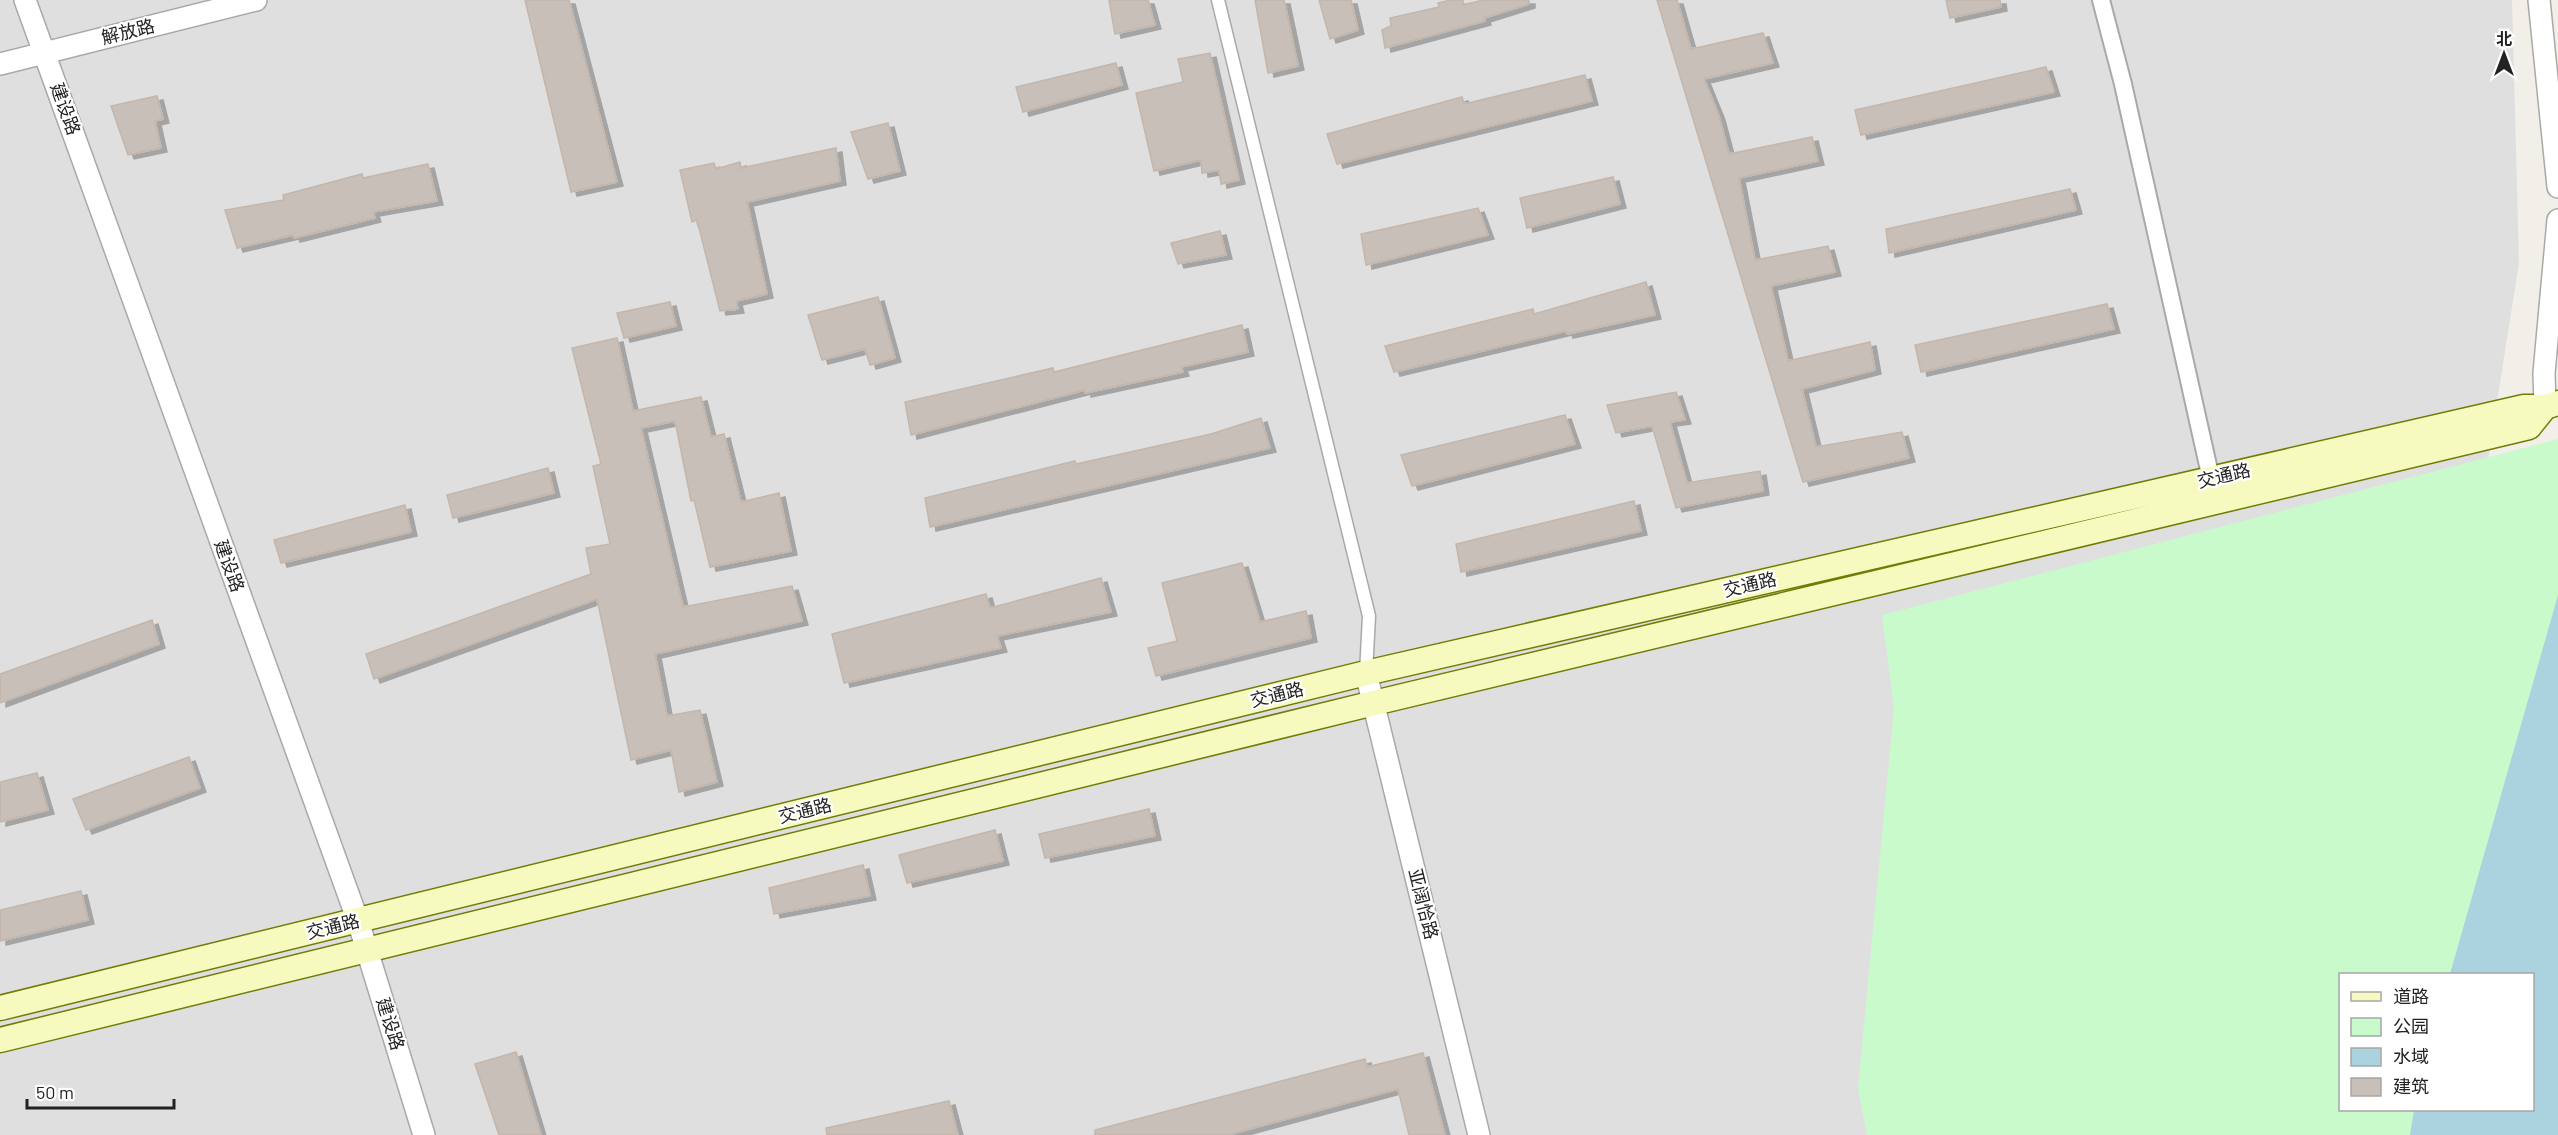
<svg xmlns="http://www.w3.org/2000/svg" width="2558" height="1135" font-family="Barlow,'Noto Sans SC',sans-serif">
<defs>
<filter id="shadow"><feDropShadow dx="6" dy="4" stdDeviation="0" flood-color="#0004"/></filter>
</defs>
<rect width="100%" height="100%" fill="#f2efe9"/>
<path fill="#e0dfdf" d="M0,0h2512l7,263 -110,695 -69,16v136l23,25h-2363z"/>
<path fill="#c8facc" fill-rule="evenodd" d="M2558,439v696h-691l-9,-47 36,-380 -12,-93zM2340,974h192v136h-192z"/>
<path fill="#aad3df" d="M2558,595v540h-148l4,-25h118v-136h-82z"/>
<path fill="#c7bfb8" stroke="#c4b6ab" stroke-width="1.5" filter="url(#shadow)" d="M525,0h44l48,182 -46,10z
M1109,0h39l7,25 -40,9z
M1255,0h29l14,66 -30,7z
M1319,0h32l7,30 -28,9z
M1451,0h12v5l20,-5h46v4l-45,14 1,3 -100,27 -3,-18 9,-4 -1,-8 49,-11 -1,-4z
M1657,0h20l14,49 72,-16 10,30 -69,16 15,37 10,38 83,-17 6,24 -79,17 16,82 73,-14 7,26 -64,14 17,75 82,-19 5,28 -73,19 14,58 86,-15 7,26 -106,24z
M1946,0h54l1,7 -51,11z
M1210,53l29,127 -18,4 -2,-14 -17,3 -1,-13 -47,11 -18,-78 47,-11 -5,-23z
M1116,63l6,22 -99,27 -7,-25z
M2046,67l8,25 -193,43 -6,-25z
M1585,75l7,26 -255,63 -10,-30 135,-37 2,7z
M157,96l6,23 -8,2 6,27 -33,7 -17,-49z
M888,123l12,48 -32,8 -17,-47z
M836,148l4,33 -93,21 20,92 -31,7 2,8 -18,2 -23,-91 -5,2 -12,-52 34,-7 2,6 24,-7 1,6z
M428,164l9,37 -64,11 2,6 -81,20 -1,-3 -56,13 -12,-38 59,-10 -1,-5 79,-21 1,4z
M1613,177l7,27 -93,24 -7,-30z
M2070,189l6,21 -187,43 -3,-24z
M1478,208l10,27 -122,30 -5,-31z
M1220,231l6,24 -48,9 -7,-21z
M1646,282l9,33 -88,19 -1,-3 -172,41 -9,-26 148,-37 1,5z
M878,297l17,61 -25,7 -5,-16 -43,11 -14,-45z
M670,302l6,24 -52,12 -7,-25z
M2107,304l7,25 -193,43 -6,-27z
M1242,325l6,27 -67,15 2,5 -98,21v-3l-174,45 -6,-33 148,-34 1,4z
M617,338l16,73 68,-14 10,40 13,-3 17,68 38,-9 12,58 -81,16 -16,-67 -3,1 -16,-80 -34,7 42,179 109,-21 10,35 -147,33 12,62 33,-6 17,72 -38,10 -8,-42 -40,10 -34,-161 -223,80 -8,-25 225,-80 -5,-26 24,-4 -17,-78 8,-2 -29,-116z
M1676,392l9,28 -15,2 17,61 73,-12 3,20 -87,17 -24,-82 -36,7 -9,-28z
M1565,415l10,29 -163,42 -11,-31z
M1261,418l9,30 -340,79 -5,-29 150,-37 1,3 135,-30z
M548,468l6,25 -101,25 -6,-23z
M1634,501l7,30 -180,41 -5,-28z
M405,505l6,27 -130,31 -7,-23z
M1242,563l18,59 46,-11 5,27 -155,38 -8,-28 29,-7 -15,-58z
M1101,578l10,34 -114,24 4,12 -157,35 -12,-49 154,-40 4,14z
M152,620l7,24 -159,59v-29z
M189,757l11,31 -114,42 -13,-31z
M37,773l11,37 -48,12v-40z
M1149,809l6,27 -110,22 -6,-24z
M995,830l8,31 -96,22 -8,-28z
M863,865l7,31 -96,18 -5,-26z
M81,891l7,29 -88,21v-31z
M516,1052l25,83h-42l-24,-71z
M1423,1053l22,82h-36l-11,-46 -170,46h-133v-5l270,-71 2,8z
M949,1101l9,34h-131l-1,-7z"/>
<g fill="none" stroke-linecap="round" stroke-linejoin="round">
<defs>
<path id="pedestrian" d="M1218,0l151,616 -3,57"/>
<path id="minor" d="M2101,0l22,84 88,395"/>
<path id="tertiary" d="M25,0l333,921 66,214
M2539,0l19,187
M0,64l256,-64
M2545,407l-1,-34 14,-153
M1366,673l113,462"/>
<path id="secondary" d="M0,1008l1366,-335 1158,-266h21l13,-4
M0,1040l1374,-337 1155,-276 16,-20"/>
</defs>
<use href="#pedestrian" stroke="#a9a9a9" stroke-width="15"/>
<use href="#minor" stroke="#a9a9a9" stroke-width="20"/>
<use href="#tertiary" stroke="#a9a9a9" stroke-width="24"/>
<use href="#secondary" stroke="#707d05" stroke-width="27"/>
<use href="#pedestrian" stroke="#fff" stroke-width="12"/>
<use href="#minor" stroke="#fff" stroke-width="16"/>
<use href="#tertiary" stroke="#fff" stroke-width="21"/>
<use href="#secondary" stroke="#f7fabf" stroke-width="24"/>
</g>
<g text-anchor="middle" stroke-width="4.5" stroke-linejoin="round" paint-order="stroke">
<g font-size="18" fill="#222" stroke="#fff">
<text transform="translate(128 32) rotate(-14)" y="6">解放路</text>
<text transform="translate(65 109) rotate(70)" y="6">建设路</text>
<text transform="translate(2224 476) rotate(-13)" y="6">交通路</text>
<text transform="translate(229 566) rotate(70)" y="6">建设路</text>
<text transform="translate(1750 585) rotate(-13)" y="6">交通路</text>
<text transform="translate(1277 695) rotate(-14)" y="6">交通路</text>
<text transform="translate(805 811) rotate(-14)" y="6">交通路</text>
<text transform="translate(1423 904) rotate(76)" y="6">亚阔恰路</text>
<text transform="translate(333 927) rotate(-14)" y="6">交通路</text>
<text transform="translate(390 1024) rotate(73)" y="6">建设路</text>
</g>
</g>
<rect x="2339" y="973" width="195" height="138" fill="#ffffff" stroke="#a7a7a7" stroke-width="1.5"/>
<rect x="2351" y="992" width="30" height="9" fill="#f7fabf" stroke="#a7a7a7" stroke-width="1.5"/>
<text x="2393" y="1003" font-size="18" fill="#222222">道路</text>
<rect x="2351" y="1018" width="30" height="18" fill="#c8facc" stroke="#a7a7a7" stroke-width="1.5"/>
<text x="2393" y="1033" font-size="18" fill="#222222">公园</text>
<rect x="2351" y="1048" width="30" height="18" fill="#aad3df" stroke="#a7a7a7" stroke-width="1.5"/>
<text x="2393" y="1063" font-size="18" fill="#222222">水域</text>
<rect x="2351" y="1078" width="30" height="18" fill="#c7bfb8" stroke="#a7a7a7" stroke-width="1.5"/>
<text x="2393" y="1093" font-size="18" fill="#222222">建筑</text>
<g transform="translate(2504 54)" stroke="#ffffff" stroke-width="4.5" paint-order="stroke">
<path d="M0-4.5L10 22L0 15L-10 22Z" fill="#222222"/>
<text y="-9" font-size="16" font-weight="bold" text-anchor="middle" fill="#222222">北</text>
</g>
<path d="M27 1099v9h147v-9" fill="none" stroke="#222222" stroke-width="3"/>
<text x="36" y="1099" font-size="18" fill="#222222" stroke="#ffffff" stroke-width="4.5" paint-order="stroke">50 m</text>
</svg>
